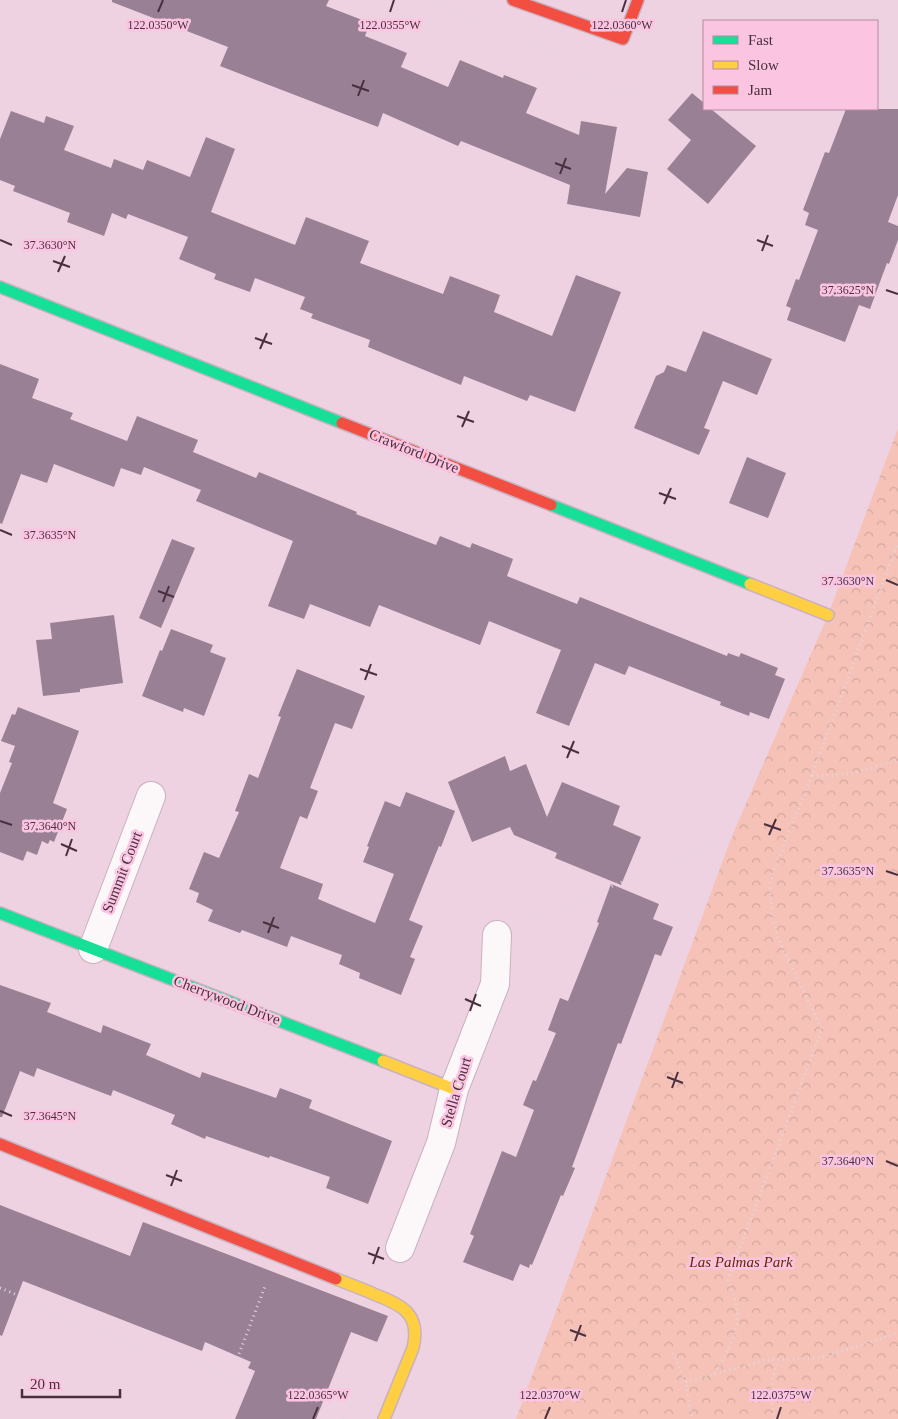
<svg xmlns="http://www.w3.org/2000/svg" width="898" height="1419" font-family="Georgia,serif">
<defs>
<pattern id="park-crowns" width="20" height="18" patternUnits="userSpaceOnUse" patternTransform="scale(1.25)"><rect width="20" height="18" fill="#f6c2b7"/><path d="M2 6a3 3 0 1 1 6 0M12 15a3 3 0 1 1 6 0" fill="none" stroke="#d4a79e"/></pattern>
</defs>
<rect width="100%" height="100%" fill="#eed2e1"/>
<path fill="url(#park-crowns)" d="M898,428v991h-382l216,-583 96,-221z"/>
<path fill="#9a8095" d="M112,0h217l-3,6 44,17 -5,13 42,17 -6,14 47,20 12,-27 43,18 1,-3 33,13 -11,25 53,22 2,-14 36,6 -12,67 22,-26 21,4 -8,45 -73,-13 3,-19 -109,-44 -3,5 -75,-33 -5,14 -158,-61 8,-19 -116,-45z
M692,93l12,10v6h7l45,37 -48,58 -41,-35 24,-29 -23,-20z
M846,109h52v86l-10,27 10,4v14l-9,24 -2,-1 -17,46 -11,-4 -14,37 -58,-22 4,-12 -5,-2 10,-27 3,1 19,-50 -13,-5 4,-12 -6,-3 22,-58 4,1z
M11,111l33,12 2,-7 28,10 -10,24 47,18 3,-9 29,11 4,-10 43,17 16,-40 29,12 -24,63 84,33 11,-28 63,24 -9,22 83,31 7,-18 50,19 -6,17 58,24 24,-61 45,17 -46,120 -45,-17 -3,6 -63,-25 -3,9 -93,-38 2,-7 -59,-22 2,-4 -13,-5 5,-12 -50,-19 -5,14 -36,-13 2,-5 -37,-15 9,-22 -60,-23 -2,5 -14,-6 -8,23 -37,-14 3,-9 -57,-22 2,-5 -15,-6v-41z
M703,331l69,28 -15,36 -34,-14 -19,47 6,2 -11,25 -65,-27 22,-52 8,-4 3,-7 19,7z
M0,364l39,15 -7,19 41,15 -3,6 57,22 10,-25 61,24 -5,12 63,26 3,-6 98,40 -1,2 80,31 4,-9 30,12 2,-5 41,16 -6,17 70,28 3,-7 147,59 1,-3 11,4 2,-4 37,15 -3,7 10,4 -16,40 -19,-7 -1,4 -29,-11 1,-3 -92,-36 -4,9 -30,-12 -26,63 -33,-13 25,-63 -72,-29 -9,24 -101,-40 -9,22 -60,-23 -6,15 -36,-13 25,-65 -97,-40 5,-11 -57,-23 -3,8 -20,-7 -7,19 -60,-23 -7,19 -26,-9 -19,50 -2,-1z
M747,457l39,16 -18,45 -39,-15z
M172,539l23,9 -34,80 -22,-10z
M114,615l9,68 -43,6v3l-37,4 -7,-56 16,-1 -2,-16z
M171,629l42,16 -3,7 16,6 -22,58 -20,-8 -1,4 -41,-16 18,-46 2,1z
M297,669l68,27 -13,33 -17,-6 -25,65 8,3 -11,28 -7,-3 -20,52 43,16 -5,15 57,24 19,-49 -31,-12 6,-15 -2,-1 18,-45 15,6 6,-15 49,19 -14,36 -2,-1 -30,74 14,6 -13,31 5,2 -14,36 -42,-17 1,-5 -21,-9 3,-9 -51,-19 -4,11 -45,-17 -2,3 -32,-12 5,-11 -17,-8 3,-9 -10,-4 15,-37 15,6 20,-46 -4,-1 14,-37 9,4 23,-61 -3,-1z
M18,707l61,24 -26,72 14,6 -13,33 -4,-2 -2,4 -6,-3 -5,14 -10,-4 -4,10 -23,-9v-59l12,-30 -3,-1 6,-16 -14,-5 11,-27 3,1z
M505,756l5,15 16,-7 21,53 15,-35 58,24 -7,19 28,12 -20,48 -66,-27 2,-5 -43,-18 -4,-8 -38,15 -24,-60z
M611,884l48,20 -6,15 20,8 -12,29 -6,-2 -34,90 -3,-1 -46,124 3,1 -12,28 -2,-1 -29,70 -2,-1 -1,4 -9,-4 -7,17 -50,-19 11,-26 -4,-2 32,-83 14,6 18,-47 -11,-5 10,-25 3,1 20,-48 -8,-3 12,-32 8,3 31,-78 -2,-1z
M0,985l51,18 -4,9 54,21 2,-8 48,19 -5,11 54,23 2,-6 74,26 4,-10 32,12 -3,8 83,33 -24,63 -42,-16 4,-11 -60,-21 -1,2 -63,-22 -1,3 -34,-15 4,-9 -62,-25 -2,6 -74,-28 -3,9 -14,-6 -18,46h-2z
M0,1205l130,51 13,-34 245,94 -11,26 -26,-10 -35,87h-81l20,-48 -7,-3 3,-6 -46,-20 -3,9 -179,-70 -21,55 -2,-1z"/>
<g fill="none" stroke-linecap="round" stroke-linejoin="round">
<defs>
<path id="street" d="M93,949l58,-153
M400,1248l41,-105 13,-54 41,-105 2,-49"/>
<path id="fast" d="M0,287l342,136
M551,505l199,79
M0,913l383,148"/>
<path id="slow" d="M750,584l78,31
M383,1061l71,28
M336,1279c13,5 27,10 40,16 27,10 45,20 37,53l-29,71"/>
<path id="jam" d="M513,0l110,39 15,-39
M342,423l209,82
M0,1144l336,135"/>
</defs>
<use href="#street" stroke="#cab1bf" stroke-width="30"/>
<use href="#fast" stroke="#cab1bf" stroke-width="14"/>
<use href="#slow" stroke="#cab1bf" stroke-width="14"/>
<use href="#jam" stroke="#cab1bf" stroke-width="14"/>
<path stroke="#e1d8dd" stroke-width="3" stroke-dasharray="1 4" stroke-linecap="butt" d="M422,0l78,30
M520,38l43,18 20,19 20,15 23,3 16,-8 14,-14 7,-21 5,-30 7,-20
M812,775c29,4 58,-7 86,-15
M524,923l208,-87 4,1
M0,1288l25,10 -2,4
M673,1353l13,29 6,37
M714,1374c22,-38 32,-50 14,-94l94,-251 -44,-91 -6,-20 -2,-33 3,-13 39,-97 86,-233
M230,1377l36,-93
M686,1382l80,-22 54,-2 78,-25
M0,1387l23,-58 -9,-4 9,-23 141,56 3,-6 63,25 -17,42
M343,1419l31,-77 8,4
M775,1419c-6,-21 -3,-39 2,-59"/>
<use href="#street" stroke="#fcf8fa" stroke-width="28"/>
<use href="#fast" stroke="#16e098" stroke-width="11"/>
<use href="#slow" stroke="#ffcf43" stroke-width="11"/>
<use href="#jam" stroke="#f24e42" stroke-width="11"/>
</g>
<path fill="none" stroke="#4a303e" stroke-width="2" d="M158,12l5,-12M390,12l4,-12M622,12l4,-12M352,85l17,6M358,96l6,-16M555,163l16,6M560,174l6,-16M0,240l12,5M757,240l16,6M762,251l6,-16M53,261l17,6M58,272l7,-16M886,290l12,4M255,338l17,6M260,349l7,-16M457,416l17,6M462,427l7,-16M659,493l17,6M664,504l7,-16M0,530l12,5M886,580l12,5M158,591l16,6M163,602l6,-16M360,669l17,6M365,680l6,-16M562,746l17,7M567,758l7,-17M0,821l12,4M764,824l17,6M769,835l7,-16M61,844l16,7M66,856l6,-17M886,871l12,4M263,922l16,6M268,933l6,-16M465,999l16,7M470,1011l6,-17M667,1077l16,6M672,1088l6,-16M0,1111l12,5M886,1161l12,5M166,1175l16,6M171,1186l6,-16M368,1253l16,6M373,1264l6,-17M570,1330l16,6M575,1341l6,-16M313,1419l5,-12M545,1419l5,-12M777,1419l4,-12"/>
<g text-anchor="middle" stroke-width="5" stroke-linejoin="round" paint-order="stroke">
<g font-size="15" fill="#4a303e" stroke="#fbc5e2">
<text transform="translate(414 451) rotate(22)" y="5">Crawford Drive</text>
<text transform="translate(122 872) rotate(-69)" y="5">Summit Court</text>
<text transform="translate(227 1000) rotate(21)" y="5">Cherrywood Drive</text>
<text transform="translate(456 1092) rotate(-73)" y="5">Stella Court</text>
</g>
<g font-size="15" font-style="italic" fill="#682600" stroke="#fbc5e2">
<text x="741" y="1267">Las Palmas Park</text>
</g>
</g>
<g font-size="12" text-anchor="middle" fill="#4a303e" stroke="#fbc5e2" stroke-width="5" stroke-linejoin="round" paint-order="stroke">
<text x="622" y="29">122.0360°W</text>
<text x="158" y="29">122.0350°W</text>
<text x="390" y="29">122.0355°W</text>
<text x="50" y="249">37.3630°N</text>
<text x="848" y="294">37.3625°N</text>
<text x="50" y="539">37.3635°N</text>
<text x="848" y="585">37.3630°N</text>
<text x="50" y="830">37.3640°N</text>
<text x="848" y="875">37.3635°N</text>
<text x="50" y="1120">37.3645°N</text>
<text x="848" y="1165">37.3640°N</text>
<text x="318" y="1399">122.0365°W</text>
<text x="550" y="1399">122.0370°W</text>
<text x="781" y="1399">122.0375°W</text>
</g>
<rect x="703" y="20" width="175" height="90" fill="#fbc5e2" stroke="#b489a0"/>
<rect x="713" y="36" width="25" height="8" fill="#16e098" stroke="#b489a0"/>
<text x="748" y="45" font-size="15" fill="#4a303e">Fast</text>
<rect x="713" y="61" width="25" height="8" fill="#ffcf43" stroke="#b489a0"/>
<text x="748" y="70" font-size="15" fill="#4a303e">Slow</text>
<rect x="713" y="86" width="25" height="8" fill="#f24e42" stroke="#b489a0"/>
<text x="748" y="95" font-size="15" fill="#4a303e">Jam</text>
<path d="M22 1389v8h98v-8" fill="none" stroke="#4a303e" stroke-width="2.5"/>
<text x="30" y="1389" font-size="15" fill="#4a303e" stroke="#fbc5e2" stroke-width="4" paint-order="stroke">20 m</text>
</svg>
